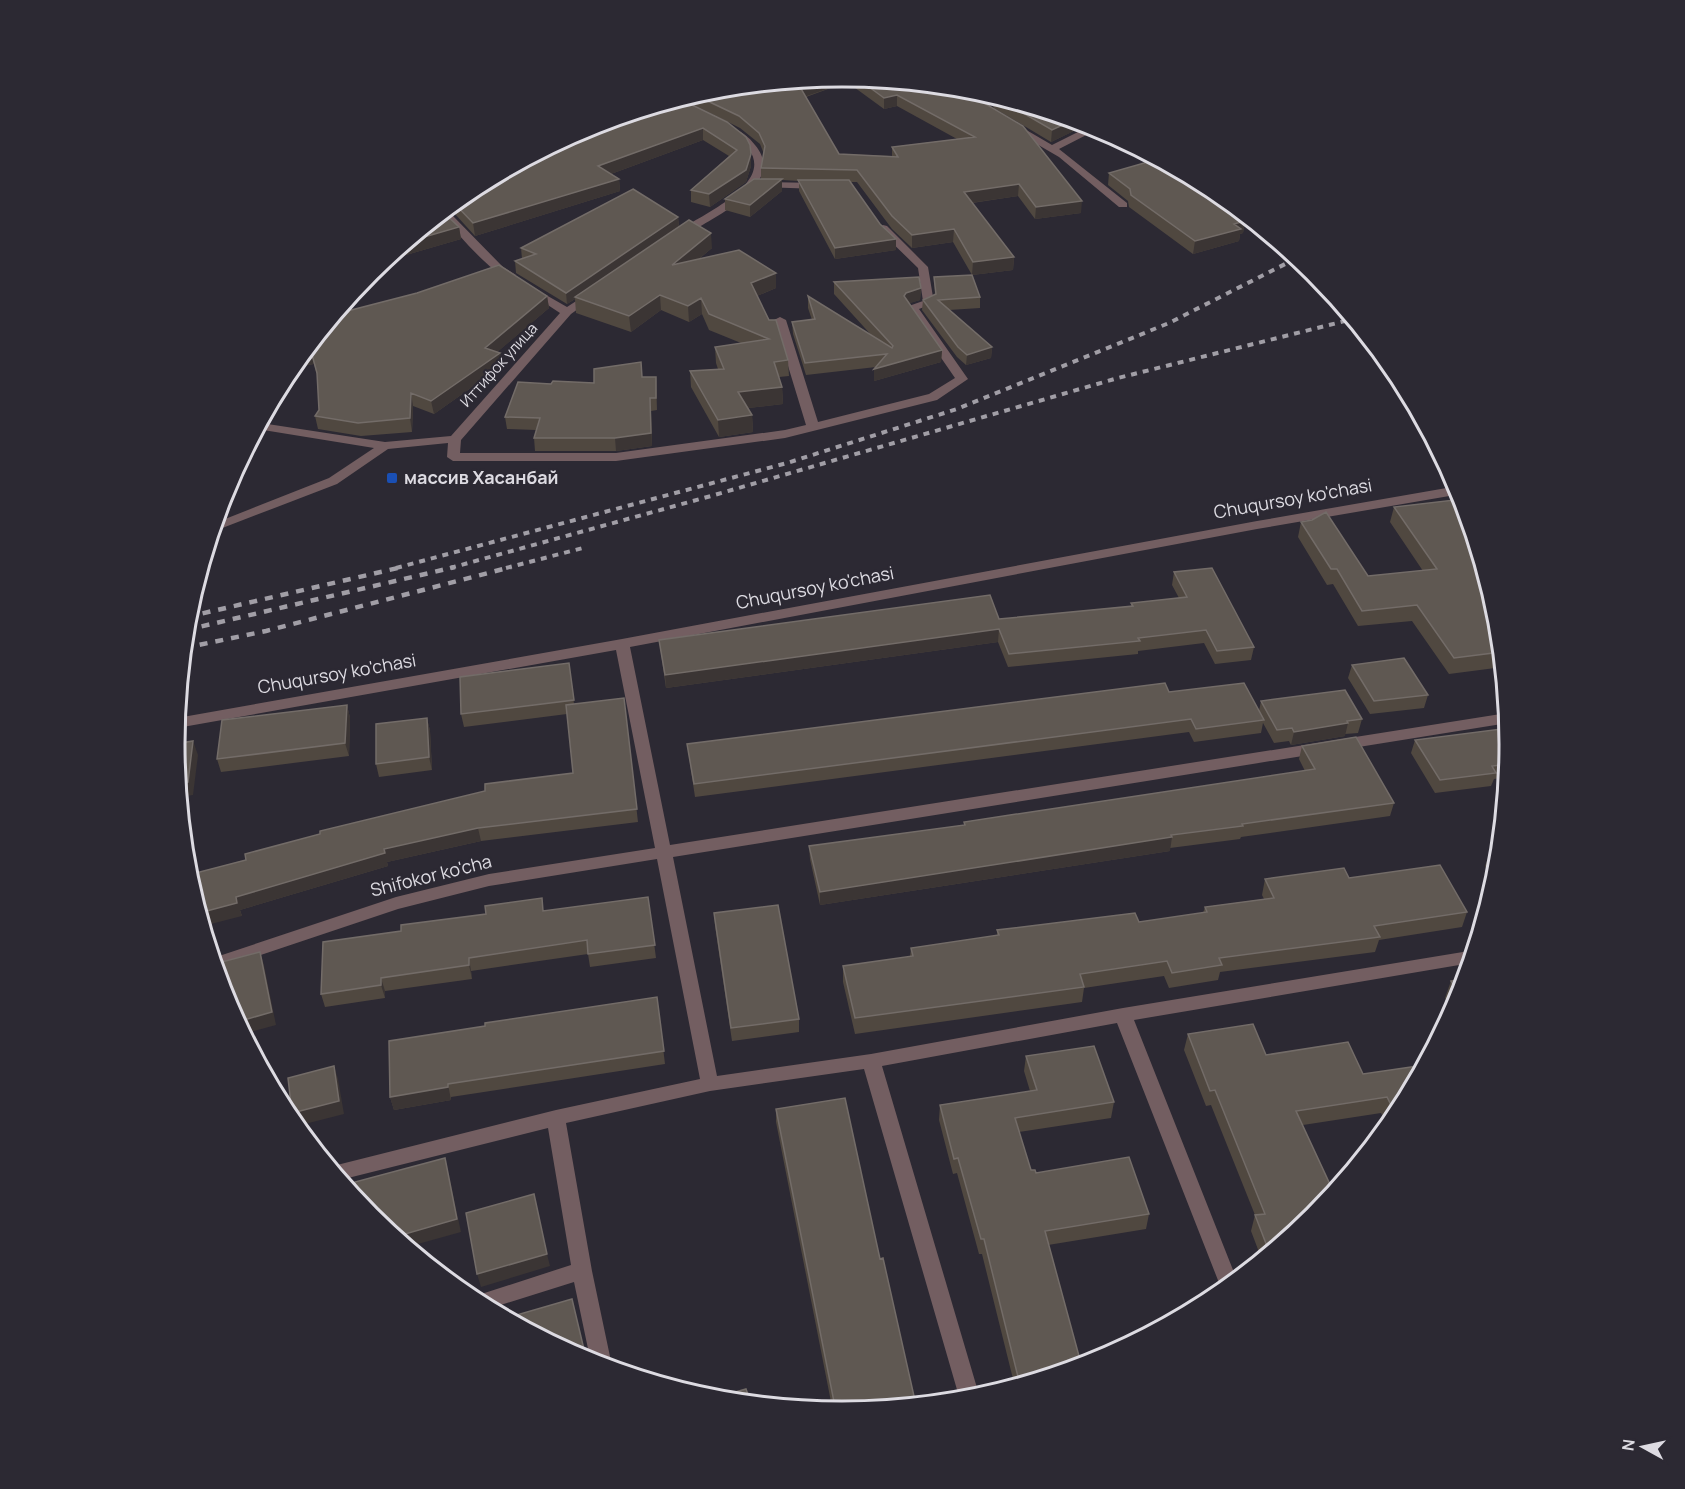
<svg xmlns="http://www.w3.org/2000/svg" width="1685" height="1489" font-family="Manrope,sans-serif">
<rect width="100%" height="100%" fill="#2c2933"/>
<g fill="none" stroke-linecap="round" stroke-linejoin="round">
<path fill="#735e61" fill-rule="evenodd" d="M974,90l9,2 9,18 60,35 40,-20 8,3 -41,21 68,54v4h-8l-60,-50 -74,-43z
M729,129c10,-1 20,8 26,16 34,40 -44,73 -71,91h-8v-4c34,-22 121,-59 53,-99z
M764,182l54,1 5,3 -5,3 -58,-2 -1,-2z
M449,215l4,1 50,51 13,8v4c-19,3 -56,-44 -69,-57l-20,3 9,-7z
M883,225l4,1 41,41 6,36 -15,6 49,70 -31,21 -152,38 -169,23h-163l-6,-4 1,-14 -60,6 -51,35 -125,48 3,-9 114,-45 45,-30 -117,-19 4,-6 124,19 66,-6 109,-123 -32,-21v-4l4,-1 35,20 20,-13h8l1,2 -25,18 -110,126 -1,13h156l169,-23 21,-5 -32,-105 6,-3 6,3 32,102 111,-28 26,-16 -49,-71 17,-6 -5,-33 -39,-38 -1,-2z
M1458,486l3,8 -204,35 -627,118 40,198 837,-132 1,10 -835,134 44,219 154,-22 252,-46 352,-58 -4,13 -337,57 103,260 -14,13 -106,-270 -235,43 98,332 -20,2 -96,-331 -154,22 -144,32 26,148 20,95 -1,3 -20,-6 -17,-81 -86,27 -19,-11 102,-33 -23,-137 -208,52 -11,-13 227,-57 144,-31 -43,-220 -168,27 -91,23 -182,61 -3,-12 183,-61 93,-23 166,-26 -39,-198 -439,78v-10l445,-79 635,-118z"/>
<path stroke="#a19ea6" stroke-width="4" stroke-dasharray="6 6" stroke-linecap="butt" d="M396,568l391,-105 170,-54 212,-86 128,-65
M450,568l261,-72 407,-118 235,-59
M506,568l77,-20"/>
<path stroke="#a19ea6" stroke-width="4.5" stroke-dasharray="8 8" stroke-linecap="butt" d="M187,617l215,-50
M186,630l269,-63
M184,648l82,-17 245,-64"/>
</g>
<path fill="#504840" fill-rule="evenodd" d="M843,76l130,13 11,14 97,110 -46,6 -17,-23 -46,7 42,54 -1,13 -41,5 -19,-33 -41,6 -20,-19 -35,-47h-7l46,68 -61,9 -36,-68v-10l-17,-1v11l-32,26 -25,-7v-11l36,-20v-11l3,-14 -4,-10 -20,-16 -52,-26 -1,-5 26,-8zM847,82l37,27 13,-3 60,33 -65,8v9l-53,-2 -33,-57z
M986,93l102,31 -37,18 -57,-34z
M727,122l24,44 -5,16 -36,25 -19,-5v-12l38,-34 -26,-16 -92,34 8,5 1,12 -145,45 -20,-22 -8,1 12,12 2,12 -79,23 90,-73z
M1109,173l130,39 -5,1 11,8 -2,12 -3,1 -1,7 -46,13 -64,-47 -1,-6 -20,-16z
M678,217l1,10 33,21 -13,11 77,14v15l-19,8 31,64 1,16 -10,1 3,10 1,17 -35,4 4,7 1,17 -34,5 -28,-50 -1,-16 28,-2 -2,-6 -1,-16 26,-4 -32,-13 -7,-16 -13,8 -28,-12 -30,22 -55,-19 -1,-14 -8,5 -51,-31 -1,-12 7,-2 -1,-11z
M934,277l46,20v11l-31,2 43,37 -1,11 -25,7 -9,-8 -35,-47 1,-10 12,-5z
M834,282l87,6 -1,12 -11,3 33,47 -1,12 -67,19 2,-14 -70,8 -13,-41 -1,-12 20,-2 -4,-12v-12l65,41 -39,-43z
M547,296l2,12 -52,44 3,1 2,13 -68,48 -21,-8 -1,26 -51,4 -43,-7 -3,-13 4,-6 -2,-35 -3,-11 -23,4 45,-54z
M642,377h14l1,33 -6,1 1,35 -36,5h-81l-1,-13 2,-8 -29,-1 -2,-12 46,-33 43,-1z
M1394,507l104,108 5,52 -54,7 -37,-53 -54,5 -25,-42 -6,1 -29,-48 3,-15 67,54 55,-5 -33,-49z
M1174,572l80,75 -3,13 -36,4 -11,-21 -66,8v3l-130,13 -10,-25 -332,46 -7,-48 340,-21 132,-13v-3l48,-5 -7,-13z
M569,663l5,41 50,-6 14,124 -157,19 -94,21 1,4 -148,44 2,6 -54,-41 385,-102 -6,-59 -103,13 -3,-13z
M1352,665l76,30 -4,13 -54,6 -22,-36z
M1169,692l90,19 2,-10 101,18 -4,14 -13,1v2l-54,9 -2,-4 -15,2 -11,-20 -2,10 -67,9 -5,-10 -494,65 -6,-40 -2,-13z
M347,705l3,13 -1,38 -128,16 -4,-13z
M427,718l3,13 2,39 -53,7 -3,-13z
M1415,740l95,5 -3,32 -13,2 -3,7 -56,7 -24,-40z
M1302,746l92,57 -4,13 -149,21 -1,2 -70,9v3l-350,54 -10,-46 -1,-13 155,-21v-3l341,-51 -6,-12z
M1500,851l-2,24 -3,8 -10,-17 5,-13z
M1349,878l118,34 -5,15 -83,13 -4,12 -155,20 -2,8 -49,8 -5,-12 -80,12 -2,14 -227,32 -12,-52v-16l67,-9 1,-9 86,-12v-6l142,-8 64,-9 2,-6 59,-8 -2,-4 3,-16z
M648,897l8,61 -66,9 -2,-13 -117,17 1,8 -87,12v7l-60,9 -4,-13 223,-83z
M714,913l85,106v13l-67,9 -17,-115z
M1466,979l-6,21 -7,12 -8,-14 6,-17z
M657,997l8,67 -214,33v3l-57,10 -4,-13z
M1188,1034l78,21 97,19 62,-9 -27,51 -10,11 -7,-14 -78,12 12,92 -53,43 -11,-29 4,-16 -44,-110 -5,1 -22,-56z
M1026,1056l88,46 -3,16 -92,14 12,38 118,44 -3,15 -98,16 34,122 -67,20 -33,-133h-3l-22,-81 -4,1 -14,-54 1,-15 90,-14 -6,-20z
M776,1109l66,303h-9l-57,-290z"/>
<path fill="#3b3534" d="M843,76l4,1v5l-46,16 -1,-11 26,-9z
M897,95v11l-13,3v-11z
M1074,120l14,4 -37,18 1,-12z
M703,128v12l-103,38 -2,-12z
M751,154v12l-5,16 -36,25 -1,-13z
M619,179l1,12 -145,45 -2,-13z
M782,179v12l-32,26v-12z
M1019,184l-1,12 -55,8 1,-12z
M1082,201l-1,12 -46,6 1,-12z
M1230,203l9,7v2l-19,5 2,-12z
M678,217l1,11 -104,69v2l-8,5 -1,-11z
M1245,221l-2,12 -3,1 -1,7 -46,13 2,-13 39,-17z
M459,227l2,12 -79,23 25,-20z
M954,229l-1,13 -41,6v-13z
M711,233l1,15 -39,32 -1,-15z
M896,239v11l-61,9v-11z
M1014,257l-1,13 -41,5 1,-13z
M776,273v15l-24,10 -1,-15z
M921,288l-1,12 -15,5 -1,-9 2,-3z
M660,295l1,15 -30,22 -2,-16z
M547,296l2,12 -62,53 -2,-13z
M701,298l1,16 -13,8 -1,-16z
M992,347l-1,11 -25,7 1,-10z
M942,350l-1,12 -67,19v-12z
M311,351l3,13 -23,4 13,-15z
M500,353l2,13 -68,48 -3,-13z
M782,387l1,17 -44,5 -1,-17z
M411,393l2,13 -1,26 -2,-14z
M650,398l2,48 -36,5 -1,-13z
M752,415l1,17 -34,5 -1,-17z
M999,629l-1,13 -332,46 -1,-13z
M347,705l3,13 -1,38 -4,-13z
M427,718l3,13 2,39 -3,-13z
M1348,723l-3,13 -54,9 3,-13z
M193,741l5,14 -5,40 -13,2 -2,-14z
M478,828l3,13 -94,21 1,4 -148,44 2,6 -39,10 -4,-13 37,-16 148,-48z
M1172,837l-2,14 -350,54v-13z
M260,952l4,13 12,60 -33,9 -6,-12z
M469,958l2,13 1,8 -3,-14z
M381,978l4,13v7l-4,-13z
M334,1066l4,13 6,35 -47,12 -5,-13z
M448,1084l3,16 -57,10 -4,-13z
M445,1158l16,74 -54,15 -12,-10z
M547,1254l3,12 -69,21 -4,-13z"/>
<path fill="#5f5852" stroke="#736c68" stroke-width="1.5" d="M826,78l-26,9 39,67 59,3 -6,-10 83,-10 -78,-42 -13,3 -27,-20 116,11 5,2 6,12 39,23 59,75 -46,6 -17,-23 -55,8 50,65 -41,5 -19,-33 -42,6 -20,-19 -35,-46 -96,-2 4,-22 -6,-13 -20,-17 -44,-21 18,-6z
M994,96l80,24 -22,10z
M680,99l47,23 19,15 4,8 1,9 -5,16 -37,24 -18,-4 46,-40 -34,-22 -105,38 21,13 -146,44 -19,-20 18,-14 115,-62z
M1158,159l56,30 16,14 -8,2 23,16 -11,3 7,5 -46,12 -64,-46 -1,-6 -21,-16z
M754,179h28l-32,26 -25,-6z
M798,180h51l31,44 16,15 -61,9z
M633,189l45,28 -112,76 -51,-32 21,-7 -15,-6z
M443,212l16,15 -52,15z
M689,220l22,13 -39,32 67,-15 37,23 -25,10 18,37h7l12,40 -14,2 8,25 -44,5 14,23 -34,5 -28,-49 34,-2 -9,-22 54,-8 -60,-25 -8,-16 -13,8 -28,-11 -31,21 -54,-19z
M499,265l48,31 -62,52 15,5 -69,48 -20,-8 -1,25 -52,5 -43,-7 4,-6 -2,-37 -6,-22 -7,2 32,-39 81,-21z
M972,275l8,22 -42,3 54,47 -25,8 -9,-8 -35,-47 13,-6 -2,-17z
M919,277l2,11 -15,5 -2,3 38,54 -68,19 13,-15 -82,9 -13,-41 23,-3 -7,-23 84,52 1,-2 -59,-64z
M641,362l1,15h14v21h-6l1,35 -36,5h-81l6,-20 -35,-1 13,-35 33,2 2,-3 41,2v-14z
M1463,499l35,116 3,37 -47,6 -37,-53 -55,6 -25,-42h-6l-30,-47 11,-2 14,-8 42,64 69,-7 -43,-62z
M1212,568l42,79 -37,4 -11,-21 -68,8 2,3 -131,13 -10,-25 -334,46 -6,-35 331,-45 9,24 134,-13 -2,-3 56,-6 -13,-25z
M1404,658l24,37 -54,6 -22,-36z
M569,663l5,37 -113,14 -1,-37z
M1165,683l4,9 75,-9 20,37 -68,9 -5,-10 -497,65 -7,-40z
M1345,690l17,29 -15,2 1,2 -54,9 -2,-4 -15,2 -16,-29z
M624,698l13,111 -159,19 -94,21 1,4 -149,44 1,6 -38,10 -11,-38 58,-15 -1,-6 75,-20v-3l165,-40v-7l88,-11 -7,-68z
M347,705l-2,38 -128,16 5,-39z
M427,718l2,39 -53,7v-40z
M1509,728l1,17 -1,19 -17,2 4,7 -56,7 -25,-40z
M1356,737l38,66 -152,21 1,2 -72,9 1,2 -352,55 -11,-46 156,-21 -1,-3 351,-53 -13,-23z
M193,741l-5,41 -10,1 -3,-39z
M1500,851l-2,16 -8,-14z
M1440,865l27,47 -93,14 6,11 -161,21 3,7 -50,8 -5,-12 -87,13 4,13 -229,31 -12,-52 70,-10 -2,-8 88,-13 -2,-5 138,-17 4,9 68,-10 -2,-5 69,-9 -9,-19 79,-11 5,10z
M648,897l7,48 -67,9 -1,-14 -118,18v7l-88,13v7l-60,9 2,-52 78,-11v-6l85,-11 -1,-8 57,-8 1,13z
M778,905l21,114 -68,9 -17,-115z
M260,952l12,60 -35,10 -12,-22 -11,-36z
M1466,979l-6,18 -9,-16z
M657,997l7,54 -216,33v3l-58,10 -1,-56 96,-15v-3z
M1253,1024l13,31 82,-13 15,32 62,-9 -27,50h-2l-9,-18 -91,14 38,82 -19,24 -45,37 -15,-39 10,-1 -50,-124 -5,1 -22,-57z
M1094,1046l20,56 -99,16 16,52h4l1,3 93,-16 20,57 -104,17 37,136 -62,18 -36,-146h-3l-23,-81 -4,1 -14,-54 97,-15 -11,-34z
M334,1066l5,35 -47,12 -4,-35z
M845,1098l35,161 3,-1 33,147 -74,7h-6l-60,-303z
M445,1158l12,61 -62,18 -25,-20 -12,-15 -3,-20z
M346,1180l1,9 -6,-8z
M534,1194l13,60 -70,20 -11,-61z
M572,1299l15,63 -81,-44z
M746,1389l5,14 -40,-4z"/>
<rect fill="#1a4fb4" stroke="#2c2933" stroke-width="2" x="386" y="472" width="12" height="12" rx="3"/>
<g text-anchor="middle" stroke-width="4.5" stroke-linejoin="round" paint-order="stroke">
<g font-size="15" fill="#dddbe2" stroke="#2c2933">
<text transform="translate(499 365) rotate(-48)" y="5">Иттифок улица</text>
</g>
<g font-size="18" font-weight="bold" fill="#dddbe2" stroke="#2c2933" text-anchor="start">
<text x="404" y="484">массив Хасанбай</text>
</g>
<g font-size="18" fill="#dddbe2" stroke="#2c2933">
<text transform="translate(1293 499) rotate(-10)" y="6">Chuqursoy ko'chasi</text>
<text transform="translate(815 588) rotate(-11)" y="6">Chuqursoy ko'chasi</text>
<text transform="translate(337 674) rotate(-10)" y="6">Chuqursoy ko'chasi</text>
<text transform="translate(431 876) rotate(-14)" y="6">Shifokor ko'cha</text>
</g>
</g>
<path d="M0 0H1685V1489H0ZM185 744a657 657 0 1 1 1314 0a657 657 0 1 1-1314 0Z" fill="#2c2933" fill-rule="evenodd"/>
<path fill="none" stroke="#dddbe2" stroke-width="3" d="M185 744a657 657 0 1 1 1314 0a657 657 0 1 1-1314 0Z"/>
<g transform="translate(1643 1447) rotate(278)" stroke="#2c2933" stroke-width="4.5" paint-order="stroke">
<path d="M0-4.5L10 22L0 15L-10 22Z" fill="#dddbe2"/>
<text y="-9" font-size="16" font-weight="bold" text-anchor="middle" fill="#dddbe2">N</text>
</g>
</svg>
